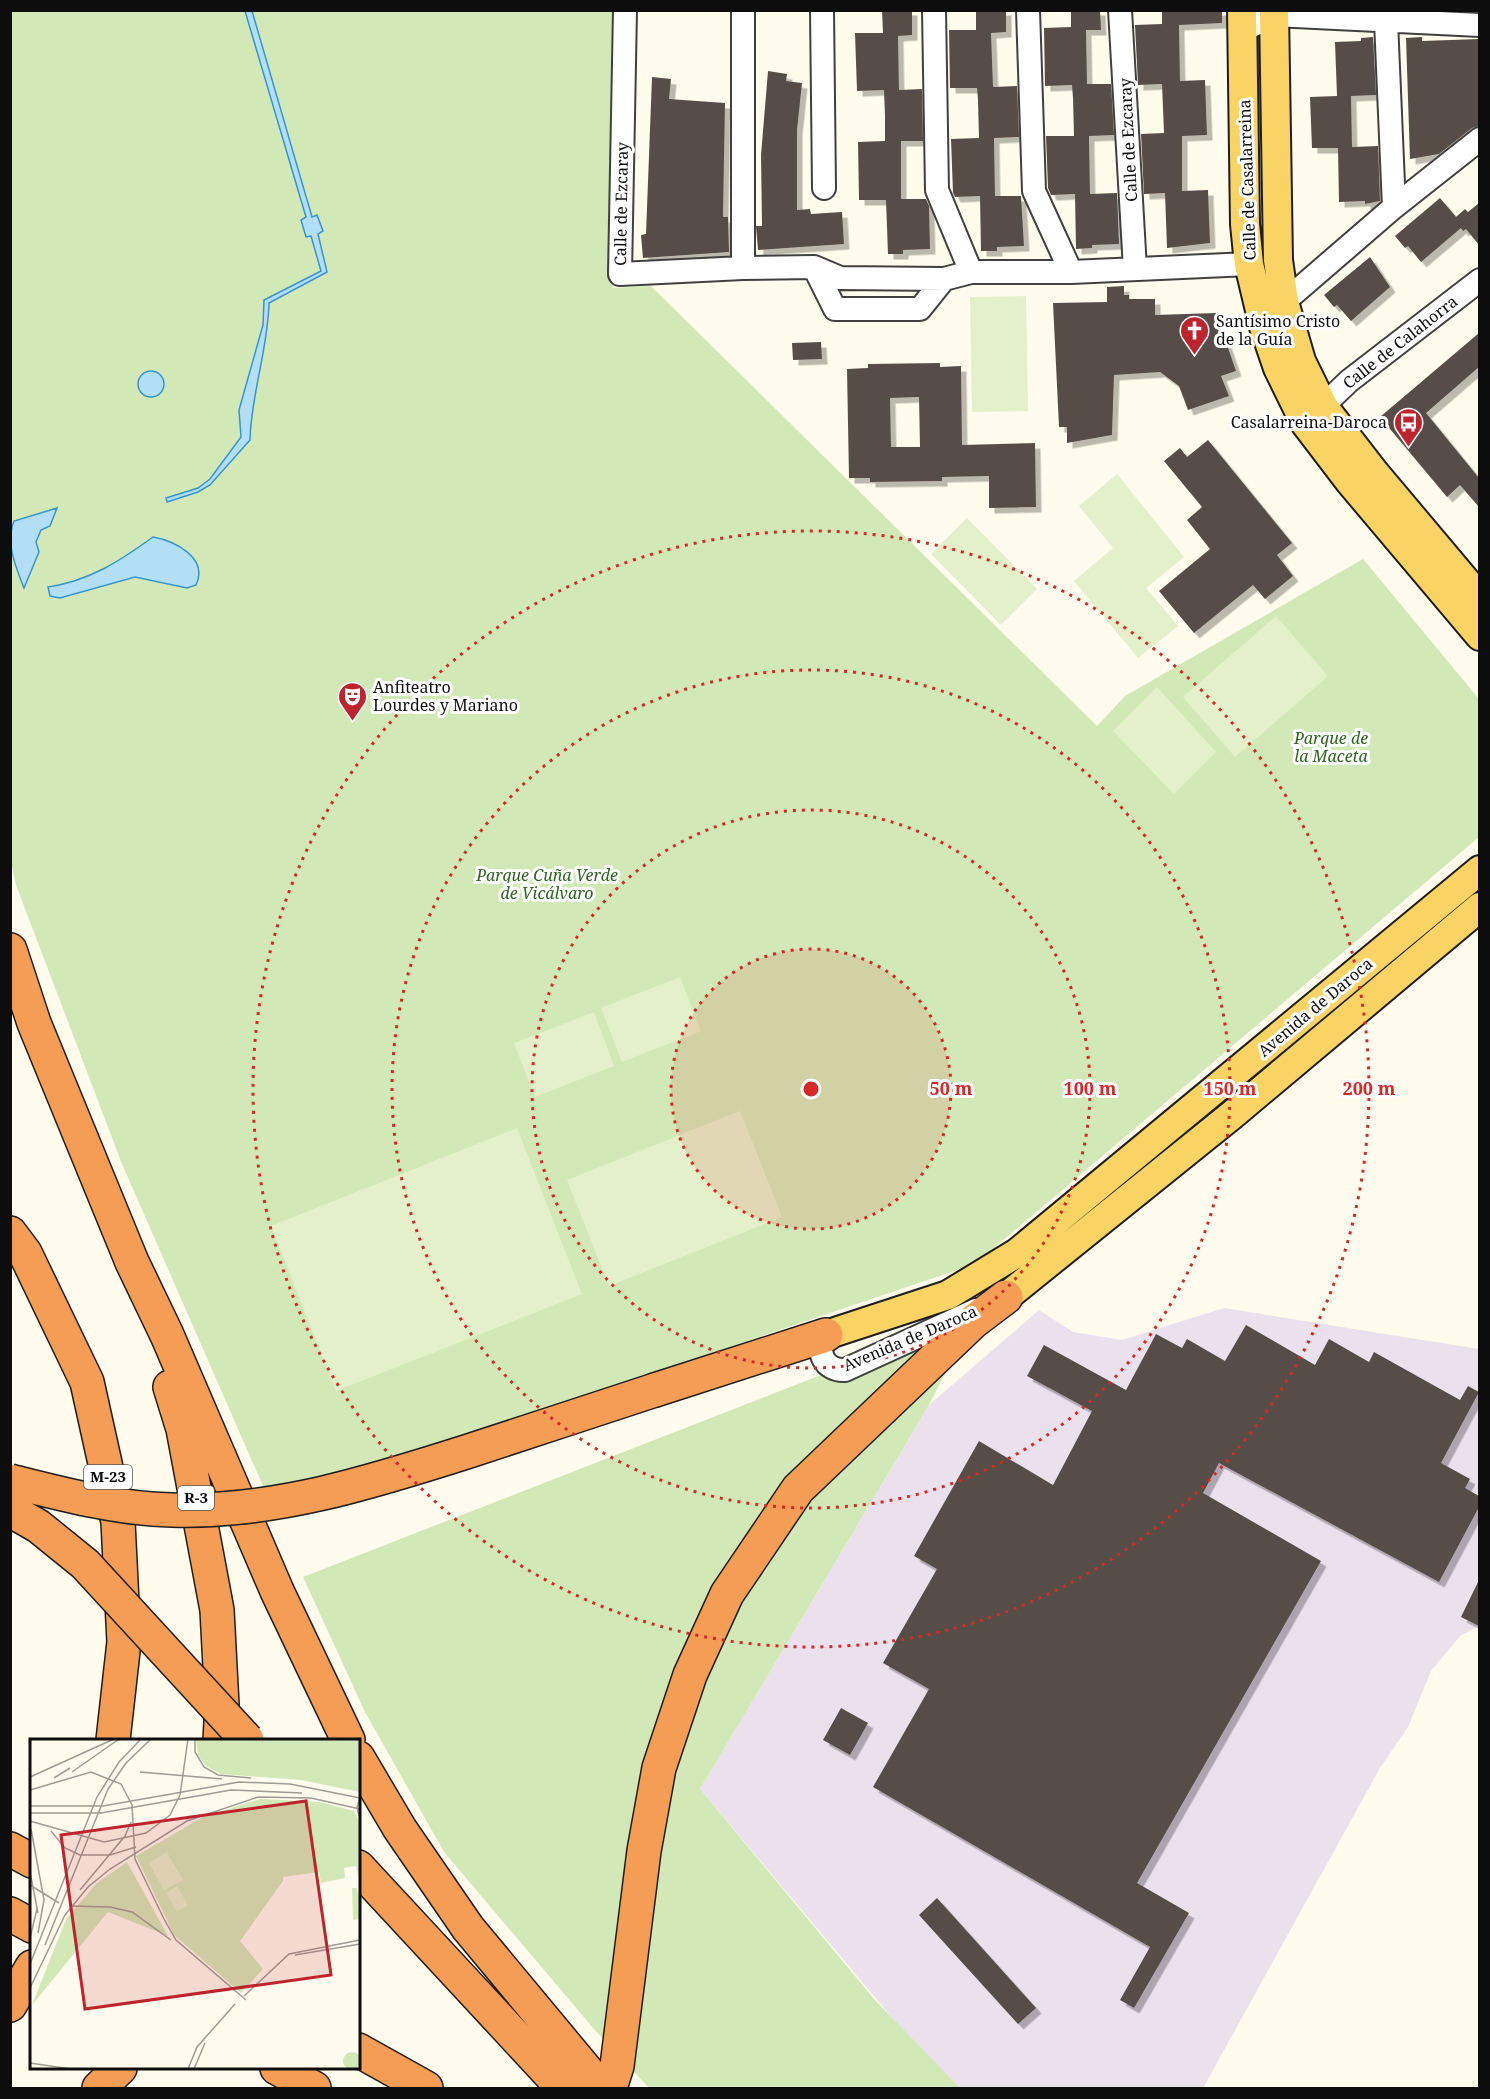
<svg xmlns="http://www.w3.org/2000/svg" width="1490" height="2099" font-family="'Noto Serif',serif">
<defs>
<filter id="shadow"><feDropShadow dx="5.5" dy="5.5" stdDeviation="0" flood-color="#0004"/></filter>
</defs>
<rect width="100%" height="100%" fill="#fffbed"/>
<path fill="#ebe1ec" d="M1224,1308l255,41v277l-19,10 -29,35 -23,56 -28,41 -177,320h-252l-251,-299 229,-384 110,-95 34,22 49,8z"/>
<path fill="#d2e9b7" d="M10,11h602l3,111 -5,31 3,135 38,-2 446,440 28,-30 238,-137 116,140v138l-504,427 -656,222 -52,9 -145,-331 -106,-279 -5,-24z
M975,1315l-46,90 -229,384 175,211 85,88h-311l-55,-59 -150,-177 -79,-140 -62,-135z"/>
<path fill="#e3f0c9" d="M1026,296l2,115 -56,1 -2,-115z
M1117,474l67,83 -38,31 32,38 -40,32 -64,-77 39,-33 -34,-42z
M967,518l70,71 -36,36 -70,-71z
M1276,616l52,60 -93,81 -52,-60z
M1157,687l59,65 -42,42 -61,-63z
M680,977l21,54 -79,31 -21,-54z
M594,1012l20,54 -79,31 -21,-54z
M740,1111l42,106 -173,69 -42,-106z
M517,1128l65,166 -246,97 -65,-165z"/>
<path fill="#b2def6" stroke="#3894ce" stroke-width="1.5" d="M245,11h7l60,206 5,-2 6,16 -5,3 9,38 -58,31c-1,47 -18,91 -19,137l-40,45 -12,7 -31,10 -1,-4 32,-10 12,-9 31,-42 -2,-27 24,-85 1,-25 57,-29 -10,-35 -5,1 -5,-17 5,-3z
M138 384a13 13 0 1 1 26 0a13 13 0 1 1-26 0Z
M57,508l-7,18 -9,4 -5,12 3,10 -15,36c-8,-21 -19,-44 -10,-67z
M153,537c22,4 56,21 43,48l-9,3 -52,-11 -75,21 -10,-2 -2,-9c41,-6 72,-26 105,-50z"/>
<path fill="#564e49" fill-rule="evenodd" filter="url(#shadow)" d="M882,10h30v25l-14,1 1,54 23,-1 1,52h-22v58h25l3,7 1,43 -27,1v4h-15l-2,-54h-27l-1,-58 27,-1v-25l-1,-26 -27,1 -2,-58h28z
M976,10h30v22l-15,1 2,54 24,-1 2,51 -25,1 1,58h26l3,50 -27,1v4h-16l-1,-55 -25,1 -2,-4 -2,-54 28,-1 -1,-38 -1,-12h-27l-1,-58h27z
M1071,10h29l1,20h-15l1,54h24l3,51 -25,1 1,58 27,-1 2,51 -27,1v3l-16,1 -1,-55 -24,1 -3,-7 -2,-52h28l-1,-38 -1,-13 -27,1 -1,-58 27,-1z
M1167,10h55v13l-43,2 1,56 25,-1 2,55 -25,1v55l26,-1 2,53 -43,5 -2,-55 -21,1 -3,-60 23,-1 -2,-49 -24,1 -3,-60 27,-1v-12z
M1373,37l3,58 -25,1 1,51 26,-1 2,55 -15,3v-3l-26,1 -1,-54h-26l-2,-51 27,-1 -2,-54 26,-1v-3z
M1422,37v4l57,-2v87l-7,2 -33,26 -29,5 -4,-121z
M768,71l19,3 -1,7 16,2 -5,47v80l13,-1 1,5 31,-2 2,32 -86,6 -2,-24h6l-1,-71z
M652,77l19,2 -2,20 56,4 -2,114h5l1,35 -86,6 -2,-23 5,-1z
M1440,198l16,19 9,-8 3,3 11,-9v42l-13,-16 -3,2 -2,-3 -40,34 -13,-16 -3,2 -10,-12z
M1370,257l20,30 -39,34 -14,-16 -3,2 -10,-12z
M1124,286v9h5v4h26v16l61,-2 20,58 -15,5 8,20 -41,14 -9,-24 -19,-14 -46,3 -2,60 -45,8v-16h-8l-6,-124 54,-1v-15z
M1479,333v34l-53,46 53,65v29l-19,-22 -13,12 -67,-80z
M821,342l1,17 -29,1 -1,-17z
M940,363v4l21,-1 1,79 73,-2 1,64 -47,1v-32l-47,1v4l-72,1v-4h-21l-2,-109 21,-1v-4zM919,397l1,50h-29l-1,-49z
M1208,440l84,103 -15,12 16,21 -28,23 -12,-14 -59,48 -35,-42 51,-42 -23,-29 15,-13 -38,-46 16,-13 7,9z
M1246,1325l69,40 14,-26 40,23 5,-10 86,48 8,-14 11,6 -38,71 29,16 -5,9 14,8v11l-40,75 -220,-119 -16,30 118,68 -184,322 52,30 -55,95 -14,-8 30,-53 -277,-160 56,-98 -46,-26 54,-94 -23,-13 65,-115 74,44 39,-74 -65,-35 17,-31 82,45 30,-56 26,14 5,-9 38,22z
M1479,1580v46l-18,-9z
M841,1708l27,15 -18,32 -27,-15z
M937,1898l99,110 -18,16 -99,-109z"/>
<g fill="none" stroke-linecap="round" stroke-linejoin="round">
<defs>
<path id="minor" d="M625,10l-5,264 123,-6 71,-1 26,11 104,1 27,-7h100l178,-8
M743,10v258
M822,10l2,178
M934,10l3,180 34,82
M1028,10l6,181 37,81
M1120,10l15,259
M1386,21l8,186
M1242,31l32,-16 206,10
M814,267l21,42h85l24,-30
M1284,302l110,-95 86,-68
M1323,406l26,-25 131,-101
M826,1335c-11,16 -2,36 19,35l131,-60"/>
<path id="major" d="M1242,10l3,214 4,40 15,63 14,41 27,55 45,59 130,154
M1274,10l4,250 6,42 17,59 22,45 51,66 106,126
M1006,1297l226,-182 248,-208
M826,1335l122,-40 69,-42 463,-383"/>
<path id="highway" d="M10,950l24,73 98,239 35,73 110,256 71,149
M10,1233l15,20 62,129 31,140 6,120 -11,98
M170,1387l13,42 34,181 5,95 -2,35
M655,1390l171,-55
M358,1758l42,71 68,99 133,160
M10,1849l22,12
M358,1867l205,221
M10,1914l22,12
M10,2005l22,-38
M358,2050l68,38
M277,2068l37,20
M99,2088l21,-20
M610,2088l7,-22 27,-215 15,-83 31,-93 37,-81 71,-105 175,-167 33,-25"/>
</defs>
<use href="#minor" stroke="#404040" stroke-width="26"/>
<use href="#major" stroke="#1e1e1e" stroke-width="32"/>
<use href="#highway" stroke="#1e1e1e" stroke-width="36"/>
<use href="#minor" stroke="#fff" stroke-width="22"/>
<use href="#major" stroke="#f9d363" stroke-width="28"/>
<use href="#highway" stroke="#f59c55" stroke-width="33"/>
<defs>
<path id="highway-bridge" d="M10,1481c52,13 108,28 162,29 102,3 200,-28 297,-59 62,-20 124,-41 186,-61
M10,1510l28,16 47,38 162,176"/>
</defs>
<use href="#highway-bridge" stroke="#1e1e1e" stroke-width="36" stroke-linecap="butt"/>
<use href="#highway-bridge" stroke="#f59c55" stroke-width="33"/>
</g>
<circle cx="811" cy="1089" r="140" fill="#d62828" fill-opacity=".12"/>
<g fill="none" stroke="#d62828" stroke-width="3" stroke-dasharray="3 6">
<circle cx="811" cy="1089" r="140"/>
<circle cx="811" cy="1089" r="279"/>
<circle cx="811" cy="1089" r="419"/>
<circle cx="811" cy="1089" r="558"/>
</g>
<defs>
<symbol id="church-pin" viewBox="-11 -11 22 30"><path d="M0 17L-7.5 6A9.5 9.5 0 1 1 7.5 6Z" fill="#be242e" stroke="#fff"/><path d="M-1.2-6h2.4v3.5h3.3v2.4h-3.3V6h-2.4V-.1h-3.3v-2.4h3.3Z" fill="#fff"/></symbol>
<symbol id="bus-pin" viewBox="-11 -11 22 30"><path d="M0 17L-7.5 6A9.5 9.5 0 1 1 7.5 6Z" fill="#be242e" stroke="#fff"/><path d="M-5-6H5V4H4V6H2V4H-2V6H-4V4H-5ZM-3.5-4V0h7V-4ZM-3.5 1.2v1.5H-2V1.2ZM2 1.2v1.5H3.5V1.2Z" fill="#fff"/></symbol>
<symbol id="theatre-pin" viewBox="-11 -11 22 30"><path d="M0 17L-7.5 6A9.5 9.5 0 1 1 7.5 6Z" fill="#be242e" stroke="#fff"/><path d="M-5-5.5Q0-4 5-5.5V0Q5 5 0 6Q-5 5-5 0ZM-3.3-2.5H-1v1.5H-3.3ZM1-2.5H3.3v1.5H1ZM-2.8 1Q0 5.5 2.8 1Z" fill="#fff"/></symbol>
</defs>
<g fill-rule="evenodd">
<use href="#church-pin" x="1178" y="314" width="33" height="45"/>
<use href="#bus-pin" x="1392" y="406" width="33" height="45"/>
<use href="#theatre-pin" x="336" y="680" width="33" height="45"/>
</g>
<g text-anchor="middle" stroke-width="6" stroke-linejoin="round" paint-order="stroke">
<g fill="#fff" stroke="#565656" stroke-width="1.5">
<rect x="84" y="1465" width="48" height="24" rx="4.5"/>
<rect x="178" y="1486" width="36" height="24" rx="4.5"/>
</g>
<g font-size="15" font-weight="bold" fill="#0d0d0d">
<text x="108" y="1482">M-23</text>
<text x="196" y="1503">R-3</text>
</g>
<g font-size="16" fill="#0d0d0d" stroke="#fff">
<text transform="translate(1128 140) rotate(-93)" y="6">Calle de Ezcaray</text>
<text transform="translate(1247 180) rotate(-92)" y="6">Calle de Casalarreina</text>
<text transform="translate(621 204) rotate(-89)" y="6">Calle de Ezcaray</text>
<text transform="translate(1400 342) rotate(-38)" y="6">Calle de Calahorra</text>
<text transform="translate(1315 1007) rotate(-40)" y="6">Avenida de Daroca</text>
<text transform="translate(910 1338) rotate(-23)" y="6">Avenida de Daroca</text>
</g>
<g font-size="16" fill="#0d0d0d" stroke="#fff" text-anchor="start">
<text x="1216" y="327">Santísimo Cristo<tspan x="1216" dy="18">de la Guía</tspan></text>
<text x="1387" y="428" text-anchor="end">Casalarreina-Daroca</text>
<text x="373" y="693">Anfiteatro<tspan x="373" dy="18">Lourdes y Mariano</tspan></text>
</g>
<g font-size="16" font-style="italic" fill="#2d651d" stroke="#fff">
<text x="1331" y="744">Parque de<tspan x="1331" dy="18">la Maceta</tspan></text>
<text x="547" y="881">Parque Cuña Verde<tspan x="547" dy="18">de Vicálvaro</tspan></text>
</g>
</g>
<g transform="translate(30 1739)">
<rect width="330" height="330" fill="#fffbed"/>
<path d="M166,0h164v53l-59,-12 -80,-6 -15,-8 -8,-11zM230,60l59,3 35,9 6,12v61l-4,-18 -12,2 1,10 -24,5 -2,-11 -36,5v4l-43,60 23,28 -22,24 -67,-58 -38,-79 67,-39zM97,123l41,74 -60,-24 -76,93 34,-86 31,-36zM322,149h5l3,16v15l-7,1zM313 322a9 9 0 1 1 18 0a9 9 0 1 1-18 0Z" fill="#d2e9b7"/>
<path d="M137,113l16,28 -19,10 -15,-27zM147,147l11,19 -11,7 -11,-19z" fill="#e3f0c9"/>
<path fill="none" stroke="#9e9c93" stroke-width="1.5" d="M165,0v13l9,15 14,8 33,3M42,33l47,-33M110,33l82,7M0,38l84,-38M24,39l16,-10M0,51l61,-18 30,12 11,21 3,54 29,60M330,58l-3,11 3,11M0,67h73l136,-24 51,2 70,14M0,74h71l130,-23 71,3M0,82l74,21 42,-9 24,-18 10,-20 8,-56M1,90l13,71 -6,33M21,92l14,17 15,7h30l26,-8M0,133l8,41M0,146l29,18M50,151l45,-54 6,-14M39,167l41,1 22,5 39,28M134,180l12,21 70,60M0,199l7,-29M15,206l63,-156 18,-26 25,-24M265,216l65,-11M0,225l67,-167 22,-35 22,-23M0,249l35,-73 23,-28 22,-18 77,-48 71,-24 53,1 49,11M214,257l45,-42 71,-14M0,324l41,6M158,330l9,-22 38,-43M164,330l11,-26"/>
<path fill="#be242e" fill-opacity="0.15" stroke="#be242e" stroke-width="3" d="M276,62l25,174 -246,34 -24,-174z"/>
<rect width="330" height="330" fill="none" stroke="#0d0d0d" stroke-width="3"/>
</g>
<circle cx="811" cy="1089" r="9" fill="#d62828" stroke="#fff" stroke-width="3"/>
<g font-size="18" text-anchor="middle" font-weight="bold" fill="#d62828" stroke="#fff" stroke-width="6" stroke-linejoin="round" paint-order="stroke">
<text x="951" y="1095">50 m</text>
<text x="1090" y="1095">100 m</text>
<text x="1230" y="1095">150 m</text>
<text x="1369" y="1095">200 m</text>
</g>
<rect width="1490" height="2099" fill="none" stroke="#0d0d0d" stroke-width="24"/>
</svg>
